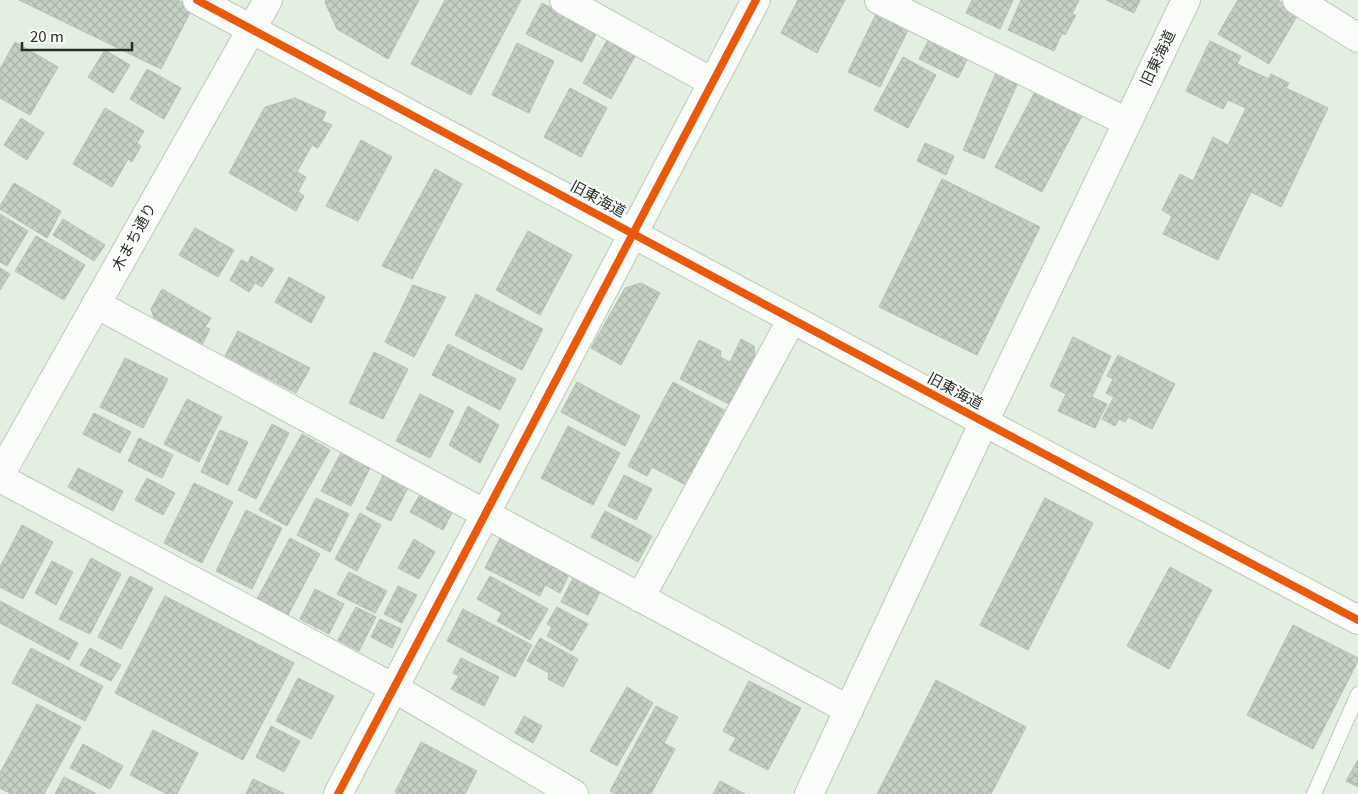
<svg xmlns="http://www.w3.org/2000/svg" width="1358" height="794" font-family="Georgia,'Noto Sans JP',serif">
<defs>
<pattern id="building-cross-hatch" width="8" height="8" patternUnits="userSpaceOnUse" patternTransform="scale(1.25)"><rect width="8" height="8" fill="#c6d0c4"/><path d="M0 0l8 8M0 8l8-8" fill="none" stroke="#aab3a8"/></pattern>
</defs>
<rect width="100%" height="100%" fill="#e3f0e1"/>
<path fill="url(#building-cross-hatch)" stroke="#b5bfb4" d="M19,0h158l16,7 -32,62z
M326,0h93l-31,59 -51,-30 -12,-27z
M445,0h76l-50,95 -60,-31z
M798,0h47l-28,53 -36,-20z
M972,0h41l-13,29 -34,-16z
M1021,0h58l-7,14 4,1 -11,20 -3,-2 -8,18 -46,-21z
M1106,0h34l-6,13z
M1238,0h40l21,13 -30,51 -51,-30z
M542,3l55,29 -15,30 -56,-28z
M877,12l32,16 -29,59 -32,-15z
M610,35l28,16 -27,48 -28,-16z
M930,37l39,19 -11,22 -39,-19z
M1210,41l31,15 -4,8 32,15 2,-5 18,9 -3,5 42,20 -47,99 -30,-15 -33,68 -55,-26 9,-18 -10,-6 18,-36 13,7 20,-44 15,8 18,-37 -18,-8 -5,9 -37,-18z
M15,42l43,25 -28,48 -30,-17v-29z
M517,43l37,18 -25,52 -37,-18z
M105,50l25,15 -17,28 -25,-16z
M903,57l33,18 -28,53 -34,-18z
M998,68l22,10 -36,81 -21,-9z
M147,69l34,19 -17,31 -34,-20z
M1039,84l47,24 -44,84 -47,-25z
M570,88l37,20 -26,49 -37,-20z
M295,98l31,14 -4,9 10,4 -14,23 -6,-3 -15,27 9,5 -8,15 6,4 -8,15 -67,-38 36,-66z
M105,108l39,23 -7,12 4,3 -9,16 -4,-3 -16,28 -39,-23z
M21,118l23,15 -17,27 -23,-15z
M361,140l31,17 -34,64 -32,-15z
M925,143l29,13 -8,19 -29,-14z
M435,169l27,15 -50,95 -30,-13z
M942,179l98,48 -63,128 -98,-48z
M14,183l47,28 -14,27 -47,-29v-3z
M0,214l28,17 -21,35 -7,-4z
M63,219l42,26 -11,16 -41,-26z
M195,228l39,22 -16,27 -39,-22z
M528,231l44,24 -32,60 -44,-25z
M36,236l49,29 -21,35 -49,-29z
M251,256l23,13 -12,18 -7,-4 -6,9 -19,-12 11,-20 7,3z
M0,268l10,6 -10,16z
M289,277l36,20 -14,26 -36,-21z
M641,283l19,10 -39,72 -30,-17 34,-60z
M413,285l33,12 -32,60 -29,-15z
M162,289l49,29 -6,9 5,2 -8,16 -47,-24 -4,-12z
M476,294l67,35 -21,41 -67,-35z
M238,331l72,37 -14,25 -71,-37z
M1073,337l38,19 -19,41 15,7 -12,24 -37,-17 8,-17 -16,-8z
M741,339l13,7 1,9 -24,50 -51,-26 19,-39 22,11 -1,6 10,5z
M448,344l68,35 -16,31 -68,-35z
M374,352l34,17 -25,50 -34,-16z
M1118,355l57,29 -23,45 -24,-12 -3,5 -6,-3 -4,7 -13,-7 12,-22 -8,-4 7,-14 -6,-3z
M125,358l43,21 -25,49 -43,-21z
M577,382l63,34 -15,30 -64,-34z
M673,382l53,29 -40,74 -34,-18 -5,9 -19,-10z
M420,394l34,17 -24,47 -34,-17z
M187,399l35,18 -23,45 -35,-18z
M468,406l31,19 -19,38 -31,-18z
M94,413l37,19 -11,21 -37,-19z
M272,424l17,9 -33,66 -18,-9z
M568,426l52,27 -27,52 -52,-27z
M220,430l28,12 -20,43 -27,-13z
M302,434l28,16 -43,76 -28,-16z
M139,438l34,17 -11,23 -34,-17z
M343,449l29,15 -21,42 -30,-15z
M78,468l45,23 -10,20 -45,-24z
M387,468l25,12 -21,41 -25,-12z
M624,475l28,14 -16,31 -28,-14z
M147,478l28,15 -12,22 -28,-15z
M194,483l39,19 -31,61 -38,-20z
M422,491l32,18 -11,21 -33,-18z
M316,498l33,16 -19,38 -33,-17z
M1045,498l48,25 -65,127 -48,-25z
M246,510l36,18 -30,61 -36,-18z
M605,511l47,25 -14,26 -47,-25z
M360,513l21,12 -24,46 -22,-12z
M22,525l31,17 -30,57 -23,-12v-20z
M503,532l69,36 -12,25 -15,-8 -5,11 -55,-28z
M290,538l30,16 -32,61 -31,-16z
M414,539l21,13 -16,27 -21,-11z
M91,558l30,16 -31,60 -31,-15z
M52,561l21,11 -17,33 -21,-12z
M1170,567l42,23 -43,79 -42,-23z
M349,572l38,19 -12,22 -38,-19z
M575,574l27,14 -14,27 -27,-13z
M130,576l23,12 -32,61 -23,-12z
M490,576l58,33 -18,31 -33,-19 5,-8 -25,-14z
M398,586l19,9 -15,28 -18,-9z
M315,589l29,15 -15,30 -29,-15z
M165,596l129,67 -51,97 -128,-67z
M0,601l78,42 -9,17 -69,-37z
M356,607l20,10 -17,34 -21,-11z
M557,607l31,17 -16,27 -25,-15 5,-9 -5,-3z
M463,609l69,36 -17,32 -68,-36z
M380,619l21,10 -9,19 -21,-11z
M1293,625l65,33v3l-45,88 -66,-34z
M540,638l38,21 -15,28 -15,-8 1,-6 -22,-12z
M31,648l72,38 -18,35 -73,-38z
M90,648l31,17 -10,16 -31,-16z
M461,658l38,19 -15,29 -33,-17 8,-13 -6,-3z
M298,678l36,18 -23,43 -35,-18z
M936,680l90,47 -35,67h-114z
M749,681l52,27 -33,62 -39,-20 7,-12 -13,-7z
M627,687l26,16 -36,63 -27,-15z
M37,704l44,23 -37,67h-33l-11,-6v-15z
M656,706l22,11 -14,26 11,6 -24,45h-35l-6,-3z
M524,716l18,10 -9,17 -18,-10z
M271,726l29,15 -16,31 -28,-15z
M153,730l45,23 -21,41h-10l-37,-19z
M421,742l56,29 -12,23h-66l-4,-2z
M83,744l40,22 -13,23 -40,-21z
M1358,760v27l-12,-6z
M64,777l33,17h-42z
M253,779l32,15h-39z
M720,781l25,13h-32z"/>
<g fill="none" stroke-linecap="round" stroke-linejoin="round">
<defs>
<path id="lane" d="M1314,794l44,-100"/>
<path id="street" d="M197,0l787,422 374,198
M564,0l148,82
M879,0l248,122
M1297,0l61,38
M96,304l753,406
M0,478l394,210 180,106
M640,598l152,-279
M338,794l418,-794"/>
<path id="secondary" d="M0,475l268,-475
M809,794l175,-372 202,-422"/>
</defs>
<use href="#lane" stroke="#bdc7bc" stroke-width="16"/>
<use href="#street" stroke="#bdc7bc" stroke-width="30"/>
<use href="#secondary" stroke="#bdc7bc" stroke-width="30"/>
<use href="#lane" stroke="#fbfdfa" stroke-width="14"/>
<use href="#street" stroke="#fbfdfa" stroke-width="28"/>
<use href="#secondary" stroke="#fbfdfa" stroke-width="28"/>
<defs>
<path id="cycleway" d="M197,0l787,422 374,198
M338,794l418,-794"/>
</defs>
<use href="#cycleway" stroke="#fff" stroke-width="11"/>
<use href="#cycleway" stroke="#e8590c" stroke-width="8"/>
</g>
<g text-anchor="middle" stroke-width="4.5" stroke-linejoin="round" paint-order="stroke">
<g font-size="15" fill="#262f25" stroke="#fff">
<text transform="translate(1158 58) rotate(-64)" y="5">旧東海道</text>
<text transform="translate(598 199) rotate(28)" y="5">旧東海道</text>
<text transform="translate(134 237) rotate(-61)" y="5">木まち通り</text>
<text transform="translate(955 391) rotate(28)" y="5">旧東海道</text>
</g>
</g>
<path d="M22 42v8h110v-8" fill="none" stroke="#262f25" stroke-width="2.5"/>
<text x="30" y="42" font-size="15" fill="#262f25" stroke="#ffffff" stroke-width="4" paint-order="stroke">20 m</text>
</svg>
